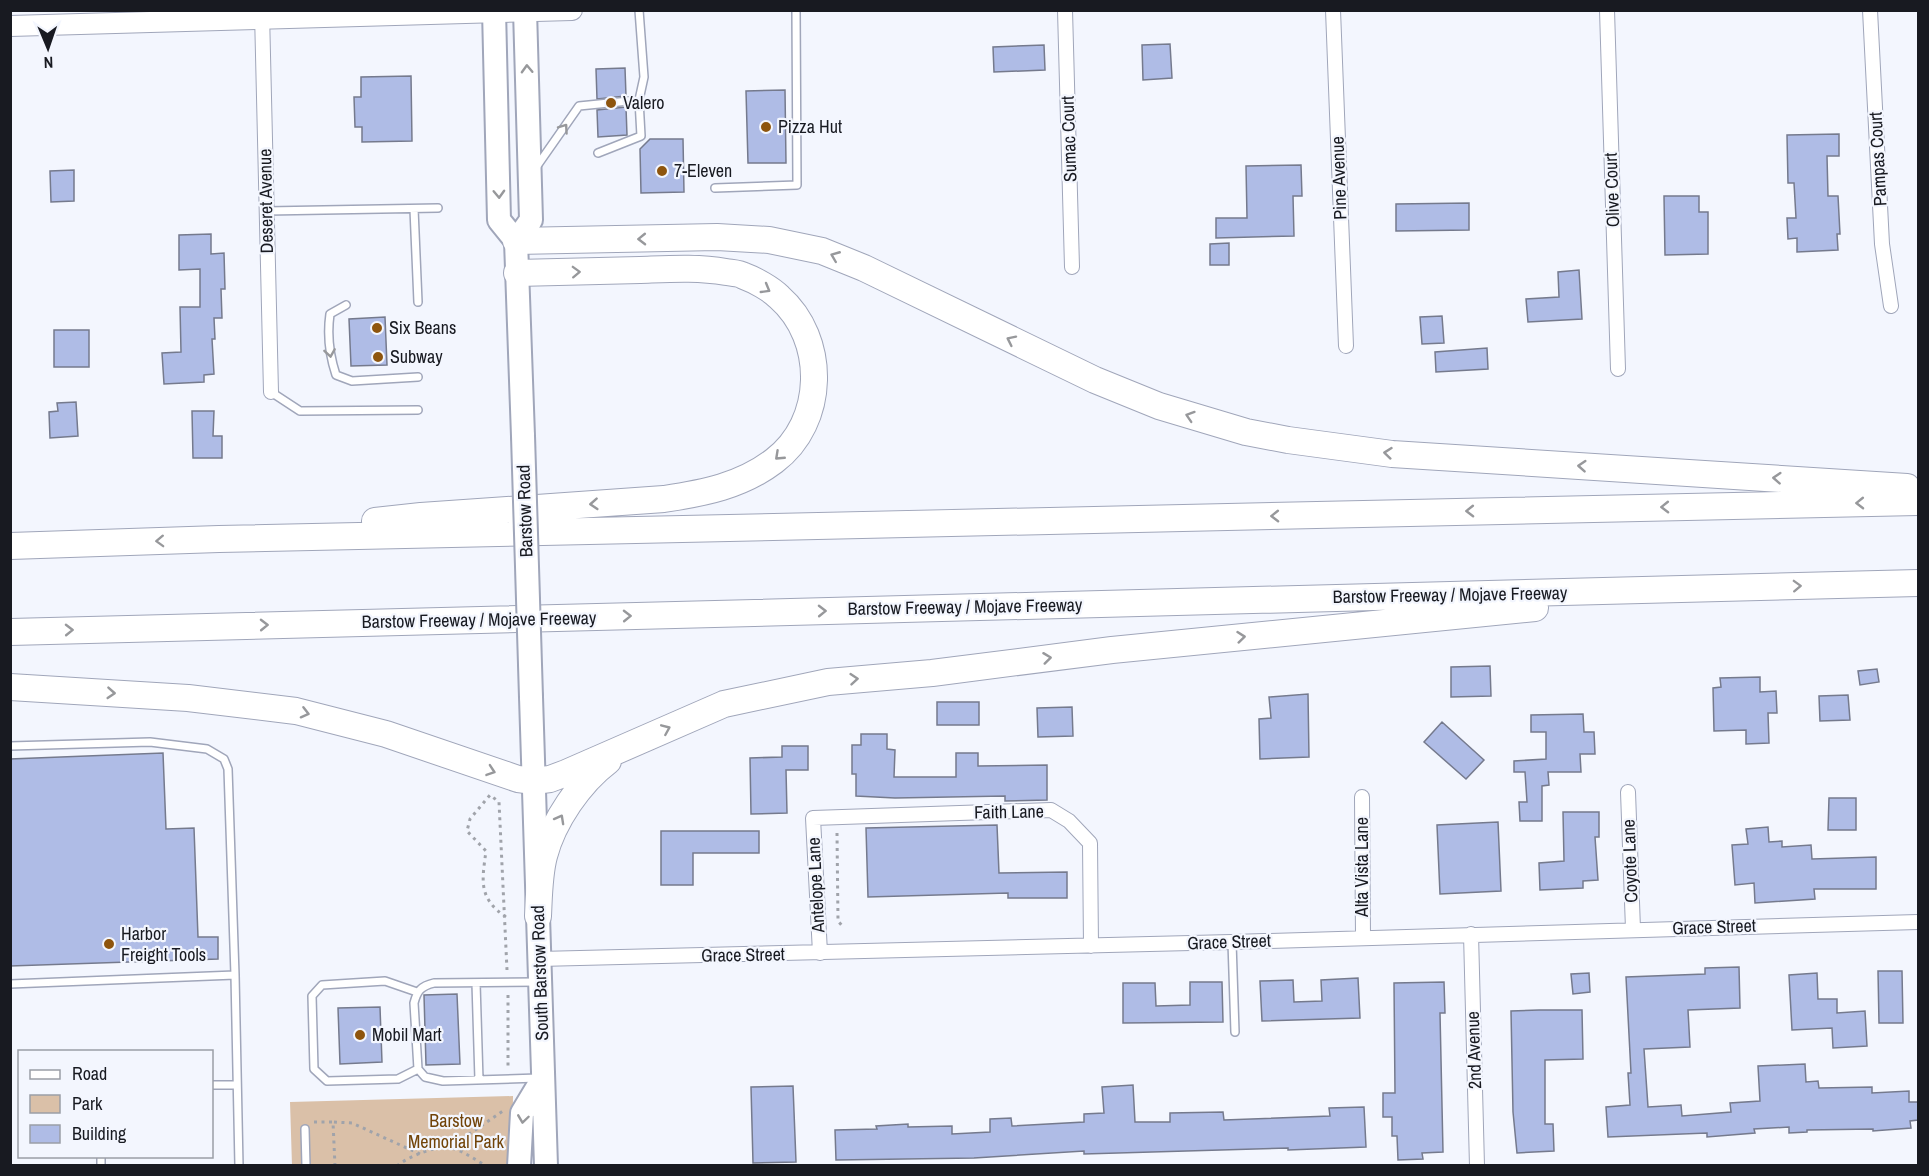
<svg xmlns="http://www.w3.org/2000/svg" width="1929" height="1176" font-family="'Archivo Narrow',sans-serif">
<rect width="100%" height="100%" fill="#f3f6fe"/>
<path fill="#dac0a8" d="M513,1096l-1,69h-220l-2,-63z"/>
<path fill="#afbce6" stroke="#757a8d" stroke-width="1.5" d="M1170,44l2,34 -29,2 -1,-35z
M1044,45l1,25 -51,2 -1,-25z
M625,68l1,28 -29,3 -1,-30z
M411,76l1,65 -50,1v-15h-7l-1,-30h7v-20z
M785,90l1,73h-38l-2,-72z
M626,107l1,28 -29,2 -1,-27z
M1839,134v22h-12l1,40h10l2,38h-3l1,16 -41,2v-14l-9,1 -1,-21h9l-2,-35h-6l-1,-48z
M650,139h33l1,53 -43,1 -1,-44z
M1301,165l1,31h-9l1,40 -78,2v-20h31l-1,-52z
M74,170v31l-23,1 -1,-31z
M1664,196h35v16h9v42l-43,1z
M1469,203v27l-73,1v-27z
M211,234v20l13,-1 1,36h-4l1,29h-8l1,21h-3l2,35 -10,1v7l-40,2 -2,-31 19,-1 -1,-45h20v-38l-21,1v-35z
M1229,243v22h-19v-21z
M1579,270l3,49 -54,3 -2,-23 33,-2 -1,-25z
M1442,316l2,27 -22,1 -2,-27z
M385,317l2,48 -36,1 -2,-47z
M54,330h35v37h-35z
M1487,348l1,21 -52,3 -1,-20z
M76,402l2,34 -28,2 -1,-26 9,-1 -1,-8z
M192,411h22l-1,25h9v22h-29z
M1490,666l1,30 -40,1v-30z
M1877,669l2,13 -19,3 -2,-14z
M1760,677v15l16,-1 1,22h-9l1,30 -23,1v-14l-32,1 -1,-43 8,-1 -1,-9z
M1308,694l1,63 -49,2 -1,-40 12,-1 -2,-21z
M1848,695l2,25 -30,1 -1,-25z
M937,702h42v23h-42z
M1072,707l1,29 -35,1 -1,-29z
M1583,714l1,18h10l1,22h-15l1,18h-33l1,13 -7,1v35h-22l-1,-19h8l-2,-30h-11v-11l32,-2v-27h-15v-17z
M1442,722l42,38 -18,19 -42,-37z
M861,734h26v15l8,1 -1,27h62v-24h22v13l69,-1v35l-42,1v-5l-110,2 -39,-2v-22h-4v-29h9z
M782,746h26v24h-22l1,43 -36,1 -1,-56 32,-1z
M163,753l3,76 28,-1 4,109h20v22l-208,7v-207z
M1829,798h27v32h-28z
M1563,812h36v25h-4l3,43 -15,1v7l-43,2 -1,-27 25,-2z
M1498,822l3,69 -61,3 -3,-69z
M997,825l2,48 68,-1v26h-59v-5l-140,4 -2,-69z
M1768,827l1,15 13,-1v6l29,-2 1,14 64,-2v32h-62l1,10 -60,4 -1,-20 -19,2 -3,-40 16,-1 -2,-15z
M661,831h98v22h-66v32h-32z
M1739,967l1,41 -52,2 2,37 -46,2 4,58 33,-2 1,11 49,-4 -1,-9 30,-2 -2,-35 47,-2 1,18 12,-1 1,7 53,-1v6l37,-2v11h9v18l-8,1 1,7 -38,3v-2l-66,1v2l-18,1v-6l-35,2 1,4 -48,4v-4l-99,4 -2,-30 24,-2 -2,-32h3l-5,-96 79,-3v-6z
M1878,971h24l1,52h-24z
M1589,973l1,19 -17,2 -2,-20z
M1817,973l1,26h19v14l28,-2 2,35 -34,2 -1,-20 -40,2 -3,-55z
M1358,978l2,40 -98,3 -2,-40 33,-1 1,22 28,-1 -1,-21z
M1190,982h32l1,40 -100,1v-40h32l1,23 34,-1z
M1444,982l1,31h-5l3,139 -21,1 1,6 -25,1 -1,-24h-5v-19h-9v-24h12l-1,-110z
M457,994l3,70 -34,1 -2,-70z
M380,1007l2,55 -42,2 -2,-56z
M1539,1010h43l1,49 -38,1v64h8l1,27 -37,2 -4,-41 -2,-101z
M1133,1085l2,37h35v-9l53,-1 1,8 106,-4 -1,-8 35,-1 2,40 -78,3v-2l-204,6v-3l-110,7 -138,2 -1,-30 42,-1 -1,-3 32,-2v3l44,-1v8l38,-2v-13l21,-1 1,8 72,-4v-8l20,-1 -2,-26z
M793,1086l3,76 -43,1 -2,-76z"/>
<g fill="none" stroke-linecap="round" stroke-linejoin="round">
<defs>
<path id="lane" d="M598,153l43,-17 -2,-36
M537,166l42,-60 60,-6 5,-23 -5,-67
M715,188l82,-3 -1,-175
M414,209l4,93
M267,211l171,-3
M346,305l-16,9c-3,21 -1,40 6,61l16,6 66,-4
M271,392l29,19 118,-1
M10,746l140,-4 57,7 17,10 4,10 7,206 4,191
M1232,942l3,90
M476,983l3,97
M10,984l225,-9
M417,992l-32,-11 -63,4 -10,11 2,73 13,12 71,-2 20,-10
M538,1078l-95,3 -18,-4 -7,-8 -4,-66c3,-12 7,-17 20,-20l104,-1
M212,1085h24
M305,1129l1,37
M101,1156v10"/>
<path id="street" d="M1065,10l7,257
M1333,10l13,336
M1607,10l11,359
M1870,10l12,234 9,62
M262,13l9,379
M1628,792l5,137
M1362,797l1,140
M1471,934l6,232
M820,953l-7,-135 238,-8 18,11 21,22 1,103
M539,959l693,-17 686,-20"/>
<path id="secondary" d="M10,26l562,-16"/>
<path id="primary" d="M494,10l5,210 17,21 7,195
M516,241l15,-21 -6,-210
M531,697l15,469
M519,1166l3,-53 21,-35"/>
<path id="highway" d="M516,241l201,-4 52,3 53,11 42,17 231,112 64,26 87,26 42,8 104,14 515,33
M375,521l46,-5 243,-17c40,-6 77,-13 110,-38 52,-39 53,-122 5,-164 -8,-8 -24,-17 -35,-21 -5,-3 -12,-3 -18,-4 -29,-5 -57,-3 -86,-2 -41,1 -82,2 -123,3
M10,546l209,-7 1699,-37
M10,632l1908,-49
M10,687l178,11 108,13 90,23 132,45 16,2 16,-2 16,-6 158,-69 104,-22 104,-9 180,-23 423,-42
M538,916c1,-20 1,-41 6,-60 9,-35 36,-74 64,-95"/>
</defs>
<use href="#lane" stroke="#a0a6ba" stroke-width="10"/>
<use href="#street" stroke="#a0a6ba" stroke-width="16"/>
<use href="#secondary" stroke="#a0a6ba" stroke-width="22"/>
<use href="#primary" stroke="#a0a6ba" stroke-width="26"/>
<use href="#highway" stroke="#a0a6ba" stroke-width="28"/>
<path stroke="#a0a3aa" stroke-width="3" stroke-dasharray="3 4.5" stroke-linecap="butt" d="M837,833l1,88 6,7
M506,917c-28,-19 -24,-36 -20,-66l-19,-20 3,-12 20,-24 9,7 8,168
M508,995v74
M314,1122h19
M450,1147l53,-36
M335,1166l-2,-44 19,1 68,31
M397,1166c10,-9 42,-22 55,-18 11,3 24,12 34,18"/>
<use href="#lane" stroke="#fff" stroke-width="7"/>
<use href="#street" stroke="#fff" stroke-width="14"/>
<use href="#secondary" stroke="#fff" stroke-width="20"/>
<use href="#primary" stroke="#fff" stroke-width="22"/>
<use href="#highway" stroke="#fff" stroke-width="26"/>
<defs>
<path id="primary-bridge" d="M523,436l8,261"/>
</defs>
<use href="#primary-bridge" stroke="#a0a6ba" stroke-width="26" stroke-linecap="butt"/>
<use href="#primary-bridge" stroke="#fff" stroke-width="22"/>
</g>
<defs><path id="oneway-chevron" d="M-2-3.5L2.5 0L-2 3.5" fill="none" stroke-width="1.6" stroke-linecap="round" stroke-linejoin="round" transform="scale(1.5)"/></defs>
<g stroke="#97989b">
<use href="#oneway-chevron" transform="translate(527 69) rotate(-92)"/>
<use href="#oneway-chevron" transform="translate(564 128) rotate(-55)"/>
<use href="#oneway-chevron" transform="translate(499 194) rotate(88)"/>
<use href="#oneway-chevron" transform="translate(642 239) rotate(179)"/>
<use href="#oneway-chevron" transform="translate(835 256) rotate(-158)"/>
<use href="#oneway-chevron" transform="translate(576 272) rotate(-2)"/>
<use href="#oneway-chevron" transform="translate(766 289) rotate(30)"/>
<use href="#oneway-chevron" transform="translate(1011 340) rotate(-154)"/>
<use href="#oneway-chevron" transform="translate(330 353) rotate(81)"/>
<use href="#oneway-chevron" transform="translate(1190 416) rotate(-162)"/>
<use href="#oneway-chevron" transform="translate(1388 453) rotate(-174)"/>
<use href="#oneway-chevron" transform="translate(779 456) rotate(137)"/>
<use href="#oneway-chevron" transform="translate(1582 466) rotate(-176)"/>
<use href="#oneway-chevron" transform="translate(1777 478) rotate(-176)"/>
<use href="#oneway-chevron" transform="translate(1860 503) rotate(179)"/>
<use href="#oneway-chevron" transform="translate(594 504) rotate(176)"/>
<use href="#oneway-chevron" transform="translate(1665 507) rotate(179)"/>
<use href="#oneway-chevron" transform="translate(1470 511) rotate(179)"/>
<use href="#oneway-chevron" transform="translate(1275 516) rotate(179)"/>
<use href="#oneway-chevron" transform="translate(160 541) rotate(178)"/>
<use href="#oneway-chevron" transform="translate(1797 586) rotate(-2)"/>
<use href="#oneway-chevron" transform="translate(822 611) rotate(-1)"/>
<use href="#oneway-chevron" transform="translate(627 616) rotate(-1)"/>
<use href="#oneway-chevron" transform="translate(264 625) rotate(-1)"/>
<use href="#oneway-chevron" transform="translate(69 630) rotate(-1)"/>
<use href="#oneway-chevron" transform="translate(1241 637) rotate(-6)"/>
<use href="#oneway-chevron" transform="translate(1047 658) rotate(-7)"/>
<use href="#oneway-chevron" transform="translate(854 679) rotate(-5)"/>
<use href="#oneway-chevron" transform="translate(111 693) rotate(4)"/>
<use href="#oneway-chevron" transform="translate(305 713) rotate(14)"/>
<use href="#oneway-chevron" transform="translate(666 729) rotate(-23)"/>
<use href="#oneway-chevron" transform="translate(491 771) rotate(19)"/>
<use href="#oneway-chevron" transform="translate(560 819) rotate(-61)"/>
<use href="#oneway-chevron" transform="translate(523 1119) rotate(98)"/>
</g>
<g fill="#8e550e" stroke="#f3f6fe" stroke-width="2">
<circle cx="611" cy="103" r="6"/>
<circle cx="766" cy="127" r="6"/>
<circle cx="662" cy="171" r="6"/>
<circle cx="377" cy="328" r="6"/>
<circle cx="378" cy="357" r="6"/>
<circle cx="109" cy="944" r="6"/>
<circle cx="360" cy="1035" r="6"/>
</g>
<g text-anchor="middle" stroke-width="4.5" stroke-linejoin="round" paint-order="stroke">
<g font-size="18" fill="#181a21" stroke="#f3f6fe" text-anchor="start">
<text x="623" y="109">Valero</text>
<text x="778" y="133">Pizza Hut</text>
<text x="674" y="177">7-Eleven</text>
<text x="389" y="334">Six Beans</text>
<text x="390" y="363">Subway</text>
<text x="121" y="940">Harbor<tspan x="121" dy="21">Freight Tools</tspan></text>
<text x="372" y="1041">Mobil Mart</text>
</g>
<g font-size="18" fill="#181a21" stroke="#f3f6fe">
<text transform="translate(1069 139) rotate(-92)" y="6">Sumac Court</text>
<text transform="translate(1878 159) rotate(-93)" y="6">Pampas Court</text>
<text transform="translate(1339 178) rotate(-92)" y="6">Pine Avenue</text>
<text transform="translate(1612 190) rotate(-92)" y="6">Olive Court</text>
<text transform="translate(266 201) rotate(-91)" y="6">Deseret Avenue</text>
<text transform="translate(525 511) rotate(-92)" y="6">Barstow Road</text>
<text transform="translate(1450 595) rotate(-1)" y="6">Barstow Freeway / Mojave Freeway</text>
<text transform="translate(965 607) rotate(-1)" y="6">Barstow Freeway / Mojave Freeway</text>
<text transform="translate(479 620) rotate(-1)" y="6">Barstow Freeway / Mojave Freeway</text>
<text transform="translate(1009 812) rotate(-1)" y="6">Faith Lane</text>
<text transform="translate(1630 861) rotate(-92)" y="6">Coyote Lane</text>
<text transform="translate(1362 867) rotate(-90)" y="6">Alta Vista Lane</text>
<text transform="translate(816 885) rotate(-93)" y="6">Antelope Lane</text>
<text transform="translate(1714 927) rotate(-2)" y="6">Grace Street</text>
<text transform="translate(1229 942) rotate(-2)" y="6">Grace Street</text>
<text transform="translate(743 955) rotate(-1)" y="6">Grace Street</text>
<text transform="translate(540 973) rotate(-92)" y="6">South Barstow Road</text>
<text transform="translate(1474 1050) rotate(-92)" y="6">2nd Avenue</text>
</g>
<g font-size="18" fill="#714308" stroke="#f3f6fe">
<text x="456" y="1127">Barstow<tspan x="456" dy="21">Memorial Park</tspan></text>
</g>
</g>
<rect width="1929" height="1176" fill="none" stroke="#181a21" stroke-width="24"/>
<rect x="18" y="1050" width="195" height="108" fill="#f3f6fe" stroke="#9b9ea6" stroke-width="1.5"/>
<rect x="30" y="1070" width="30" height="9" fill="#ffffff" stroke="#9b9ea6" stroke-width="1.5"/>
<text x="72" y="1080" font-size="18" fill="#181a21">Road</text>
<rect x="30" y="1095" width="30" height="18" fill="#dac0a8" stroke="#9b9ea6" stroke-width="1.5"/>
<text x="72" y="1110" font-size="18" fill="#181a21">Park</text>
<rect x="30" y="1125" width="30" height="18" fill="#afbce6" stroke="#9b9ea6" stroke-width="1.5"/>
<text x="72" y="1140" font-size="18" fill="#181a21">Building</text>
<g transform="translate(48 48) rotate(178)" stroke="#f3f6fe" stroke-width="4.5" paint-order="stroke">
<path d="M0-4.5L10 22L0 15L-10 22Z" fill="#181a21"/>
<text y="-9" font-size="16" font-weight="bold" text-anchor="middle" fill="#181a21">N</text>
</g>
</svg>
